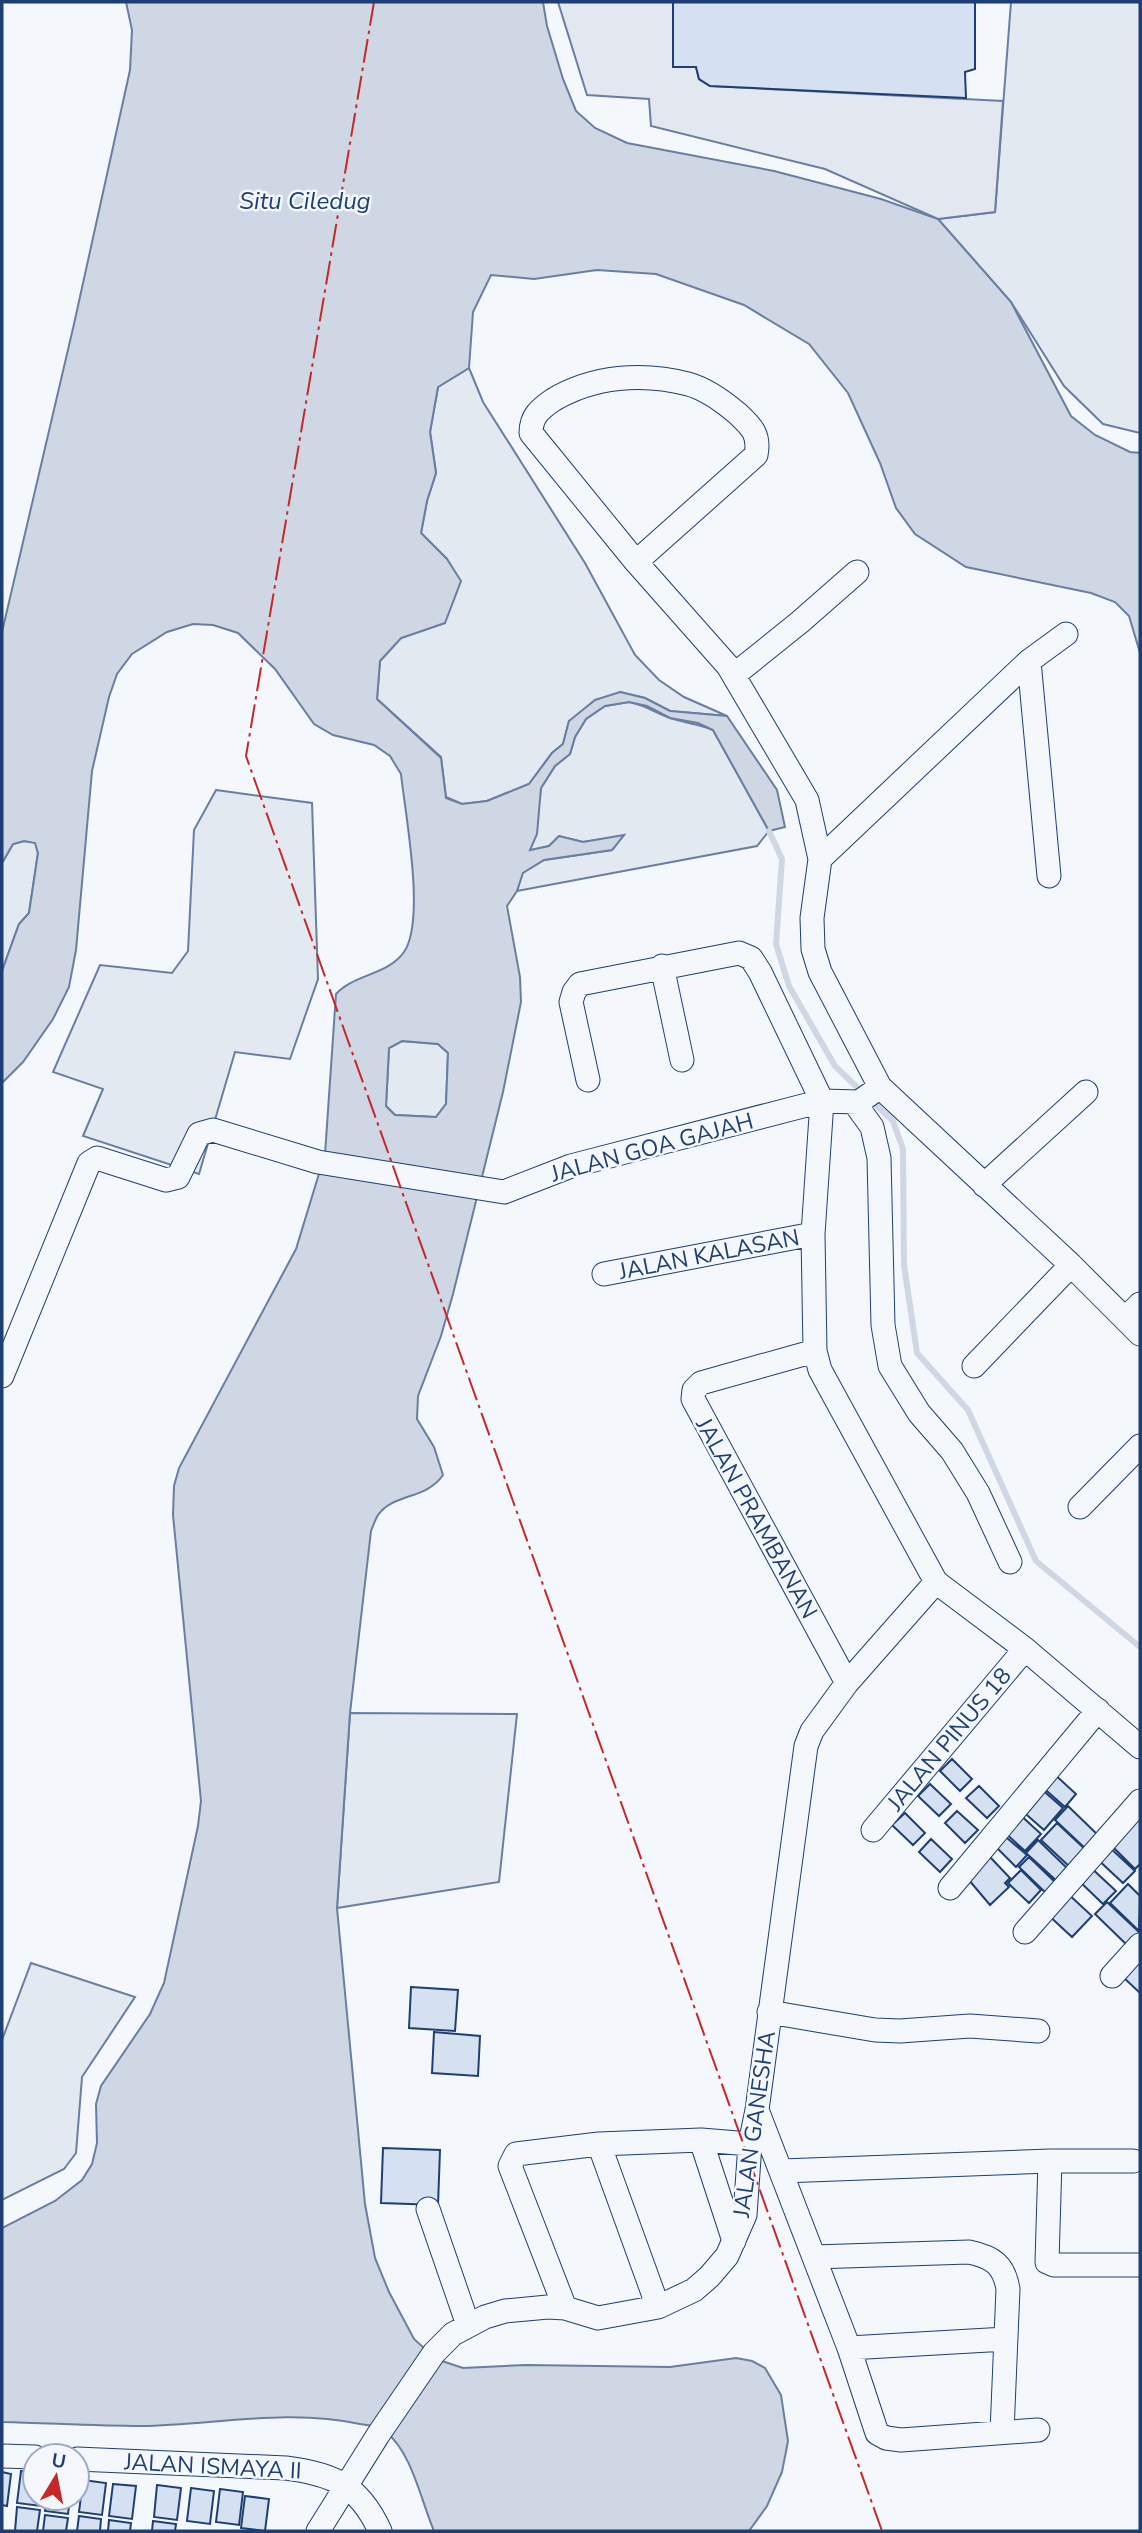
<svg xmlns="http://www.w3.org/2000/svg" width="1142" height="2533" font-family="'Nunito Sans',sans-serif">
<rect width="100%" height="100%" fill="#f4f7fb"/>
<path fill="#e3e9f0" stroke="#687fa3" stroke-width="2" d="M1011,2h129v431l-37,-9 -39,-38 -53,-84 -73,-83 57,-7z
M469,368l14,34 102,161 50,92 24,25 25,17 43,19 -57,-5 -25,-13 -25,-6 -51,29 -6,23 -11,9 -23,31 -42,17 -25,3 -16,-7 -5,-40 -64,-58 3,-38 21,-23 44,-15 2,-64 -26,-26 6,-32 9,-28 -6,-41 8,-45z
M629,702c19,4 26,11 41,16 15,5 29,6 43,12l56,101 -12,15 -240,45 5,-18 22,-13 68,-10 11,-14 -40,6 -24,-6 -10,10 -20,5 12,-63 14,-22 15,-12 5,-17 11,-18 19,-13z
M216,790l96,13 6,176 -28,80 -55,-7 -36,122 -116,-38 20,-47 -50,-17 47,-107 72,8 16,-22 6,-121z
M24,841l11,1 3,11 -9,60 -10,11 -17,47v-108l11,-19z
M402,1041l36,3 10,9 -2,51 -10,13 -41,-2 -9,-9 3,-58z
M350,1713l167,1 -18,168 -162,26z
M31,1963l104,34 -53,80 -6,76 -12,16 -62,31v-160z"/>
<path fill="#e3e8f0" stroke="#687fa3" stroke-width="2" d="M558,2h115v65h23l3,12 11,7 293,15 -8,111 -57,7 -113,-50 -174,-43 -2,-27 -62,-4z"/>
<path fill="#cfd7e4" stroke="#687fa3" stroke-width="2" fill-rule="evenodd" d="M126,2h417l4,24 16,53 13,32 19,17 32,15 147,28 107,28 57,20 73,83 60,114 24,19 35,17 10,1v200l-11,-37 -14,-14 -24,-9 -125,-26 -51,-33 -19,-26 -16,-45 -32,-70 -39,-49 -65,-39 -88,-31 -59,-4 -63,9 -43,-4 -18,37 -4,56 -31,19 -8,45 6,41 -9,28 -6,32 26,26 14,22 -16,42 -44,15 -21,23 -3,38 64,59 5,40 16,6 25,-3 42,-17 23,-31 11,-9 6,-23 26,-21 25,-8 25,6 25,13 57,5 50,74 8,37 -16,4 -56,-101 -15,-7 -28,-5 -23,-12 -18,-4 -24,4 -19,13 -11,18 -5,17 -15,12 -14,22 -4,46 -7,16 19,-4 10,-10 24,6 41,-7 -12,15 -68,10 -21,13 -6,18 -10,15 13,71 1,25 -18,90 -50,202 -12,42 -23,60 -1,23 17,28 9,28c-17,25 -50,18 -65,40 -3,5 -5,11 -7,16l-21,182 -13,195 28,296 10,54 14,34 25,47 22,20 27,9 63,-3 144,2 66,-9 16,3 13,7 16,27 7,46 -6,31 -15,34 -18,25h-315c-13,-30 -22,-79 -49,-100 -6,-5 -17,-6 -25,-7 -72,-16 -147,1 -219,2 -46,0 -93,-3 -139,-4v-194l53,-27 27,-21 10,-16 5,-21 -1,-39 5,-18 49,-72 14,-31 34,-157 3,-25 -28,-286 1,-29 5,-18 117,-219 29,-95 11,-160c18,-20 52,-19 68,-42 22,-32 1,-139 -3,-178l-11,-18 -16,-11 -41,-10 -19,-11 -39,-55 -37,-36 -25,-8 -20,-1 -26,8 -35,22 -15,20 -8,23 -17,74 -16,179 -7,37 -16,32 -30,43 -21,21v-112l17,-47 10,-11 9,-60 -3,-10 -11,-2 -11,3 -11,19v-231l72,-308 56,-254 2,-40zM402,1041l36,3 10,9 -2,51 -10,13 -41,-2 -9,-9 3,-58z"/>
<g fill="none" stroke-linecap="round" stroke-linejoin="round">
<path stroke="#cfd7e4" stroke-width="6" d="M769,831l13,28 -6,85 13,42 46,80 28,27
M871,1100l22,21 10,28 1,116 13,88 51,57 68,151 104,86"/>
</g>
<path fill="#d5e0f0" stroke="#1d3f73" stroke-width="2" d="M673,2h302v67l-10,3 1,26 -256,-12 -11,-7 -3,-12h-23z
M952,1759l20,20 -12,12 -20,-20z
M1052,1772l24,22 -11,13 -25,-22z
M930,1784l21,20 -12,12 -21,-20z
M979,1786l20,20 -12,12 -21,-20z
M1039,1787l24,21 -19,22 -24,-21z
M1068,1806l33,32 -13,13 -33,-31z
M957,1811l21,19 -13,13 -20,-20z
M1017,1812l24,22 -16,17 -23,-21z
M905,1813l20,20 -12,12 -21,-20z
M1140,1817v47l-5,5 -25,-25z
M1057,1823l31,29 -16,17 -31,-29z
M1000,1832l27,23 -11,12 -25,-25z
M931,1839l21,20 -12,13 -21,-20z
M1038,1840l32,31 -11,12 -33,-30z
M1107,1845l28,26 -12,12 -28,-26z
M990,1857l20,21 -5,5 4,4 -19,18 -22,-26z
M1029,1857l29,28 -10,10 -29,-28z
M1088,1865l28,26 -13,13 -27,-26z
M1021,1870l20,20 -12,13 -21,-20z
M1128,1884l12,12 -1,35 -29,-28z
M1066,1892l26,24 -20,21 -26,-24z
M1107,1902l33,31 -12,13 -33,-32z
M1140,1960v33l-16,-15z
M411,1987l47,3 -3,41 -46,-3z
M434,2032l46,4 -2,40 -46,-3z
M383,2148l57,2 -2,55 -57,-2z
M21,2471l14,1v26h7l-1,8 -24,-3z
M2,2472l9,2 -4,32 -5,-1z
M83,2480l23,3 -4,32 -23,-3z
M113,2484l23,2 -4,33 -23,-3z
M157,2485l24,3 -4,32 -23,-3z
M191,2488l23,3 -4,33 -23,-3z
M220,2489l23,3 -4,33 -23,-3z
M245,2496l24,3 -4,32 -24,-3z
M47,2498h23l-2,16 -23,-3z
M17,2507l23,3 -3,21h-22z
M45,2515l23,3 -2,13h-23z
M79,2516l22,3 -1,12h-23z
M109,2520l22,3 -1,8h-22z
M153,2521l23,3 -1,7h-23z"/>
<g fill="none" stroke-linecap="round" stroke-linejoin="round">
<defs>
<path id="minor" d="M636,562l120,-107c4,-20 -4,-28 -18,-41 -14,-12 -32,-25 -50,-30 -45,-12 -95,-8 -135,16 -13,9 -22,16 -22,33l105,129 92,104 79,134 13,59 -8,59 1,31 7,23 60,115 191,178 69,69
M1029,661l20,215
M734,675l66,-53 57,-50
M820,859l209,-198 37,-27
M662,966l20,94
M588,1080l-17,-78 3,-10 6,-8 159,-31 12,5 9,14 62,129 -9,133 2,117 5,19 116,212 89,67 115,98
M854,1102l18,25 7,31 4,167 7,41 29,47 33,38 26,42 32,69
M984,1185l102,-93
M604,1274l209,-40
M1125,1319l15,-15
M815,1351l-114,32 -7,7 -1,9 154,284
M974,1366l97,-101
M2,1376l87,-213 8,-5 69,22 12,-3 21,-43 14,-4 105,32 186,30 67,-26 251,-65 37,1 21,-15
M1080,1507l60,-61
M873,1830l152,-181
M950,1888l148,-178
M1025,1932l115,-131
M1112,1976l28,-31
M769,2012l106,18 25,1 70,-5 68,5
M757,2110l92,238 28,85 9,5 15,2 137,-10
M701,2140l49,4
M599,2144l59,163
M1050,2161l-3,101 7,3h85
M782,2171l268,-10h83
M428,2209l40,116
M814,2257l155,-5c24,5 35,13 39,37l-6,143
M565,2308l-55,-142 6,-12 83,-10 102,-4 33,101
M849,2348l157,-9
M2,2456l33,1
M77,2459l209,9c47,6 73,17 94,63
M318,2531l60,-96 56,-82 19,-19 32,-17 20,-6 43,-4 17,1 33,10 60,-11 36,-17 15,-13 18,-21 18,-41 5,-71 7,-34 49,-364 6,-15 35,-48 89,-101"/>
</defs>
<use href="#minor" stroke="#1d3f73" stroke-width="25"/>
<use href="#minor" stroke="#f4f7fb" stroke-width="23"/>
<path stroke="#c62828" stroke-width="2" stroke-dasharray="24 5 3.5 5" stroke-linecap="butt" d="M374,2l-128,754 636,1775"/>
</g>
<g text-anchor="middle" stroke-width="5" stroke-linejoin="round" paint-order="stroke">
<g font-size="23" fill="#1d3f73" stroke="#f4f7fb">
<text transform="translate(652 1147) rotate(-15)" y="8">JALAN GOA GAJAH</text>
<text transform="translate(709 1254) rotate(-11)" y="8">JALAN KALASAN</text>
<text transform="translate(757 1518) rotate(61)" y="8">JALAN PRAMBANAN</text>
<text transform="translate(949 1739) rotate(-50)" y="8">JALAN PINUS 18</text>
<text transform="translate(754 2124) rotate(-82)" y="8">JALAN GANESHA</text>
<text transform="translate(213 2466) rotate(3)" y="8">JALAN ISMAYA II</text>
</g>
<g font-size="24" font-style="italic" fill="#1d3f73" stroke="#f4f7fb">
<text x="305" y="209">Situ Ciledug</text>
</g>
</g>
<rect width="1142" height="2533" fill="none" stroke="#1d3f73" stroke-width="7"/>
<g transform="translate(56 2477) rotate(10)"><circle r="33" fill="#f4f7fb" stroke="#9eadc5" stroke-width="2"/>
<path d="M0-5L12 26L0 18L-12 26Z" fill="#c62828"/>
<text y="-10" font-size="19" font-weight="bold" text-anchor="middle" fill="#1d3f73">U</text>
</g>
</svg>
